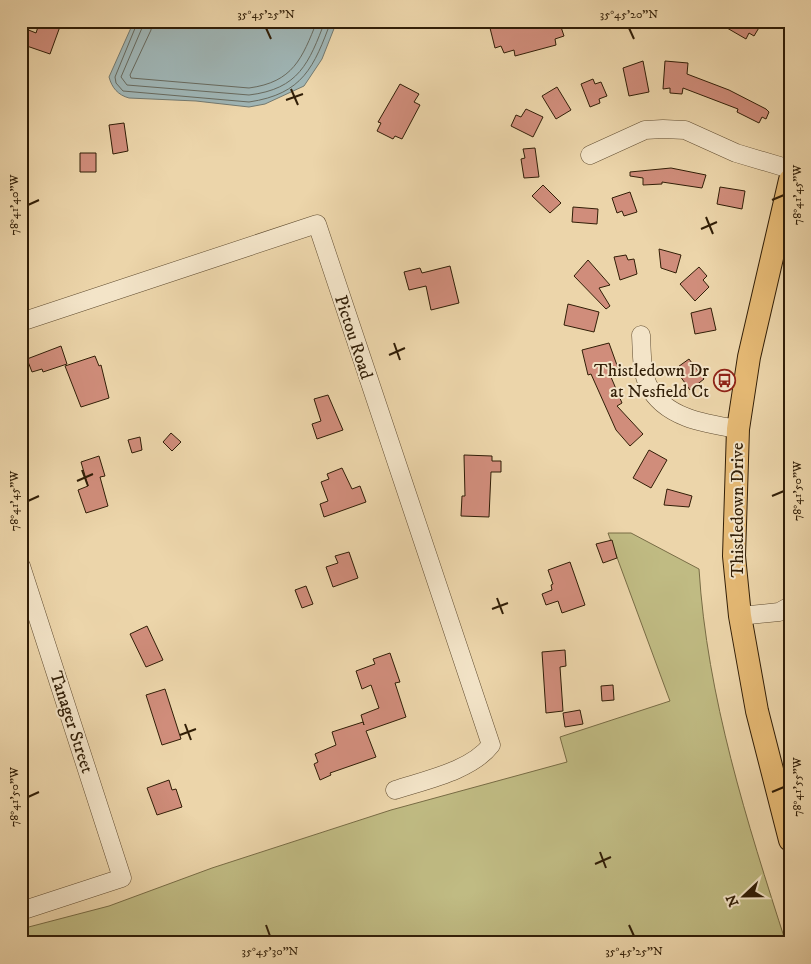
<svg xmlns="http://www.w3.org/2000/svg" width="811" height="964" font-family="'IM FELL DW Pica',serif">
<rect width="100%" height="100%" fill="#ecd5aa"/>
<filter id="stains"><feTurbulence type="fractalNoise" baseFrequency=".004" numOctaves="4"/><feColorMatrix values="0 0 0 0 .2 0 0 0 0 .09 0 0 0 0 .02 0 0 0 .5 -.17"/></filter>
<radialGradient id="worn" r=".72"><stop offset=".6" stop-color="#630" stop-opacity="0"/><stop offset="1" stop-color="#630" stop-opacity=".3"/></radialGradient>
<path fill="#c0bb83" stroke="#786c45" d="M608,533h23l68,36c8,128 48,253 87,374h-765v-14l88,-23 103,-38 179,-58 176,-48 -7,-25 110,-36z"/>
<path fill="#9fb5b5" stroke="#73796f" d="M134,21h203l-15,38 -18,27 -39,18 -16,3 -53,-6 -67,-3c-11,-3 -17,-10 -20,-21z"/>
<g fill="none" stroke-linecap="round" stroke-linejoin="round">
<path stroke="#686a5e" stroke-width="1" d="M138,21l-23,56 1,6 7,8 126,11c54,-8 65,-35 82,-81
M145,21l-24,56 6,8 122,10c50,-6 60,-32 76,-74
M152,21l-1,9 -21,45 1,3 118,10c44,-6 53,-29 68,-67"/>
</g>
<path fill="#d08d7b" stroke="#311e07" d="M40,21h22l-12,33 -29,-10 5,-15 10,4z
M494,21h65l5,15 -9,3 1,6 -41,11 -1,-6 -10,3 -3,-7 -6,2 -6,-24 5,-1z
M715,21h48l-9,15 -5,-3 -3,6z
M643,61l6,31 -20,4 -6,-28z
M665,61l23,2 -1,11 42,16 37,19 3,3 -3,7 -4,-2 -3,6 -22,-11 1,-3 -55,-21 -1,6 -12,-1v-5l-7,1z
M593,79l2,5 6,-2 6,14 -8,3 1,4 -10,4 -9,-23z
M400,84l19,10 -5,8 6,3 -18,34 -7,-3 -2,3 -16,-8 4,-8 -3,-1z
M557,87l14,23 -15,9 -14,-23z
M526,109l17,8 -10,20 -22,-11 5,-11 5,2z
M124,123l4,28 -15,3 -4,-29z
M535,148l4,29 -15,1 -3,-19 4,-1 -2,-9z
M80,153h16v19h-16z
M671,168l35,7 -4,13 -40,-6v2l-19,1v-7l-13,-2v-4z
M543,185l18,18 -11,10 -18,-17z
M720,187l25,4 -3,18 -25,-5z
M630,192l7,20 -13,4 -2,-5 -5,2 -5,-15z
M573,207l25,2 -1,15 -25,-2z
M659,249l22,6 -5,18 -15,-5z
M626,255l2,5 6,-1 3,15 -17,6 -6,-23z
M588,260l22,25 -11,3 11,18 -4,3 -32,-33z
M450,266l9,37 -28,7 -5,-24 -17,4 -5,-18 16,-4 2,5z
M699,267l8,9 -4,4 6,7 -14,14 -15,-17z
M568,304l31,8 -5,20 -30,-7z
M711,308l5,22 -21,4 -4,-21z
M609,343l9,25 -10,2 14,33 -5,3 26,28 -13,12 -14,-16 -25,-56 -3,1 -6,-25z
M61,346l6,18 -24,8 -1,-3 -10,3 -5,-13z
M95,356l4,10 2,-1 8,33 -28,9 -16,-41z
M689,359l15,20 -14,11 -15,-21z
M328,395l15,35 -26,9 -5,-15 9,-3 -7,-22z
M171,433l10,9 -9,9 -9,-9z
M140,437l2,13 -10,3 -4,-13z
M649,450l18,10 -16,28 -18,-10z
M464,455l28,1v5h9v11h-10l-2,45 -28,-1 1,-20h3z
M99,456l6,20 -5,1 8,29 -22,7 -8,-23 10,-4 -7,-24z
M342,468l10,21 8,-3 6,16 -42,15 -4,-13 8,-3 -7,-19 8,-3 -2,-5z
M667,489l25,7 -3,11 -25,-2z
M612,540l5,18 -14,5 -7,-19z
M349,552l9,26 -25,9 -7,-20 12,-4 -3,-7z
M570,562l15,43 -23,8 -4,-12 -12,4 -4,-11 10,-4 -1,-5 2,-1 -5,-14z
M306,586l7,18 -11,4 -7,-18z
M147,626l16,34 -17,7 -16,-33z
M565,650l1,16 -6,1 3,44 -17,2 -4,-61z
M390,653l10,29 -5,1 11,34 -40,14 10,26 -46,16 1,2 -11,5 -6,-16 4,-2 -3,-8 21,-9 -4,-13 31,-10 1,3 -3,-10 18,-7 -8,-23 -9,4 -6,-18 19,-7 -2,-5z
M613,685l1,15 -12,1 -1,-15z
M165,689l16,50 -19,6 -16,-50z
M580,710l3,14 -18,3 -2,-14z
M169,780l3,10 4,-1 6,18 -25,8 -10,-27z"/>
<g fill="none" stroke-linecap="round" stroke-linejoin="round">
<defs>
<path id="minor" d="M590,155l55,-25 18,-1 22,1 51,23 54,16
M21,322l296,-98 174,521c-20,26 -66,35 -96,45
M641,335c1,16 0,35 7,50 16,33 58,39 90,44
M21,566l101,312 -101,33
M740,616l39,-4 11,-6"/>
<path id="major" d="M790,180l-41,177 -11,72 -4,127 6,60 17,95 33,129"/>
</defs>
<use href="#minor" stroke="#604c30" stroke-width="19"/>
<use href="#major" stroke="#311e07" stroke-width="24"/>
<use href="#minor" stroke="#f3e4c8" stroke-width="18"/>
<use href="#major" stroke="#e6ba75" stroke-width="22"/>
</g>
<path fill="none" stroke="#311e07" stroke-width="2" d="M266,28l5,11M629,28l5,11M291,89l7,16M286,100l17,-6M772,200l12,-5M28,205l11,-5M706,217l7,17M701,229l16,-7M394,343l6,17M389,355l16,-7M82,470l6,16M77,481l16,-7M772,496l12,-5M28,501l11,-5M497,598l6,16M492,609l16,-6M185,724l6,16M180,735l16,-6M772,792l12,-5M28,797l11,-5M600,852l6,16M595,864l16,-7M266,925l4,11M629,925l5,11"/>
<defs>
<symbol id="bus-ring" viewBox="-11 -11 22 22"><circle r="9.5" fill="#f3e4c8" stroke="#8f2418" stroke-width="1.5"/><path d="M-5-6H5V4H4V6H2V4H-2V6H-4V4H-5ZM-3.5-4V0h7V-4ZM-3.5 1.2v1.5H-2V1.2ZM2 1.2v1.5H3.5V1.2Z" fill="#8f2418"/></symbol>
</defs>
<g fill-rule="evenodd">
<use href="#bus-ring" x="712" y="368" width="25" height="25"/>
</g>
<g text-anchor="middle" stroke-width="4" stroke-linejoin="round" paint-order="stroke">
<g font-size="18" fill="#311e07" stroke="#f3e4c8">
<text transform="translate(354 337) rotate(72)" y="6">Pictou Road</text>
<text transform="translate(737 510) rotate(-90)" y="6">Thistledown Drive</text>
<text transform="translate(72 722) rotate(72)" y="6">Tanager Street</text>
</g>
<g font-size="18" fill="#311e07" stroke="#f3e4c8" text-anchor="end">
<text x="709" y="376">Thistledown Dr<tspan x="709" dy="21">at Nesfield Ct</tspan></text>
</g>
</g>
<rect width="811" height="964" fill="none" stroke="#ecd5aa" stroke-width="55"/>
<g transform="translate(744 896) rotate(248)" stroke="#f3e4c8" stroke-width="4" paint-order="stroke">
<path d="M0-4L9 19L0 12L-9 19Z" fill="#311e07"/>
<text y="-8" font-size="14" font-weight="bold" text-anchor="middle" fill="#311e07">N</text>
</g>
<rect x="28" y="28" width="756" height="908" fill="none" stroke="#311e07" stroke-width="2"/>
<g font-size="12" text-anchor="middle" fill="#311e07">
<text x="266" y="18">35°45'25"N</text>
<text x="629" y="18">35°45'20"N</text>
<text transform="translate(797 195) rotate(-90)" y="4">78°41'45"W</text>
<text transform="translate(14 205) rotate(-90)" y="4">78°41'40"W</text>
<text transform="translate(797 491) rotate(-90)" y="4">78°41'50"W</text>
<text transform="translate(14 501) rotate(-90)" y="4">78°41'45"W</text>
<text transform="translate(797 787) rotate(-90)" y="4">78°41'55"W</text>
<text transform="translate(14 797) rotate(-90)" y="4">78°41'50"W</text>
<text x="270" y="955">35°45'30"N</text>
<text x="634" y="955">35°45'25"N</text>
</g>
<rect width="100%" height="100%" filter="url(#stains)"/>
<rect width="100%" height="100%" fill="url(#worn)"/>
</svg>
